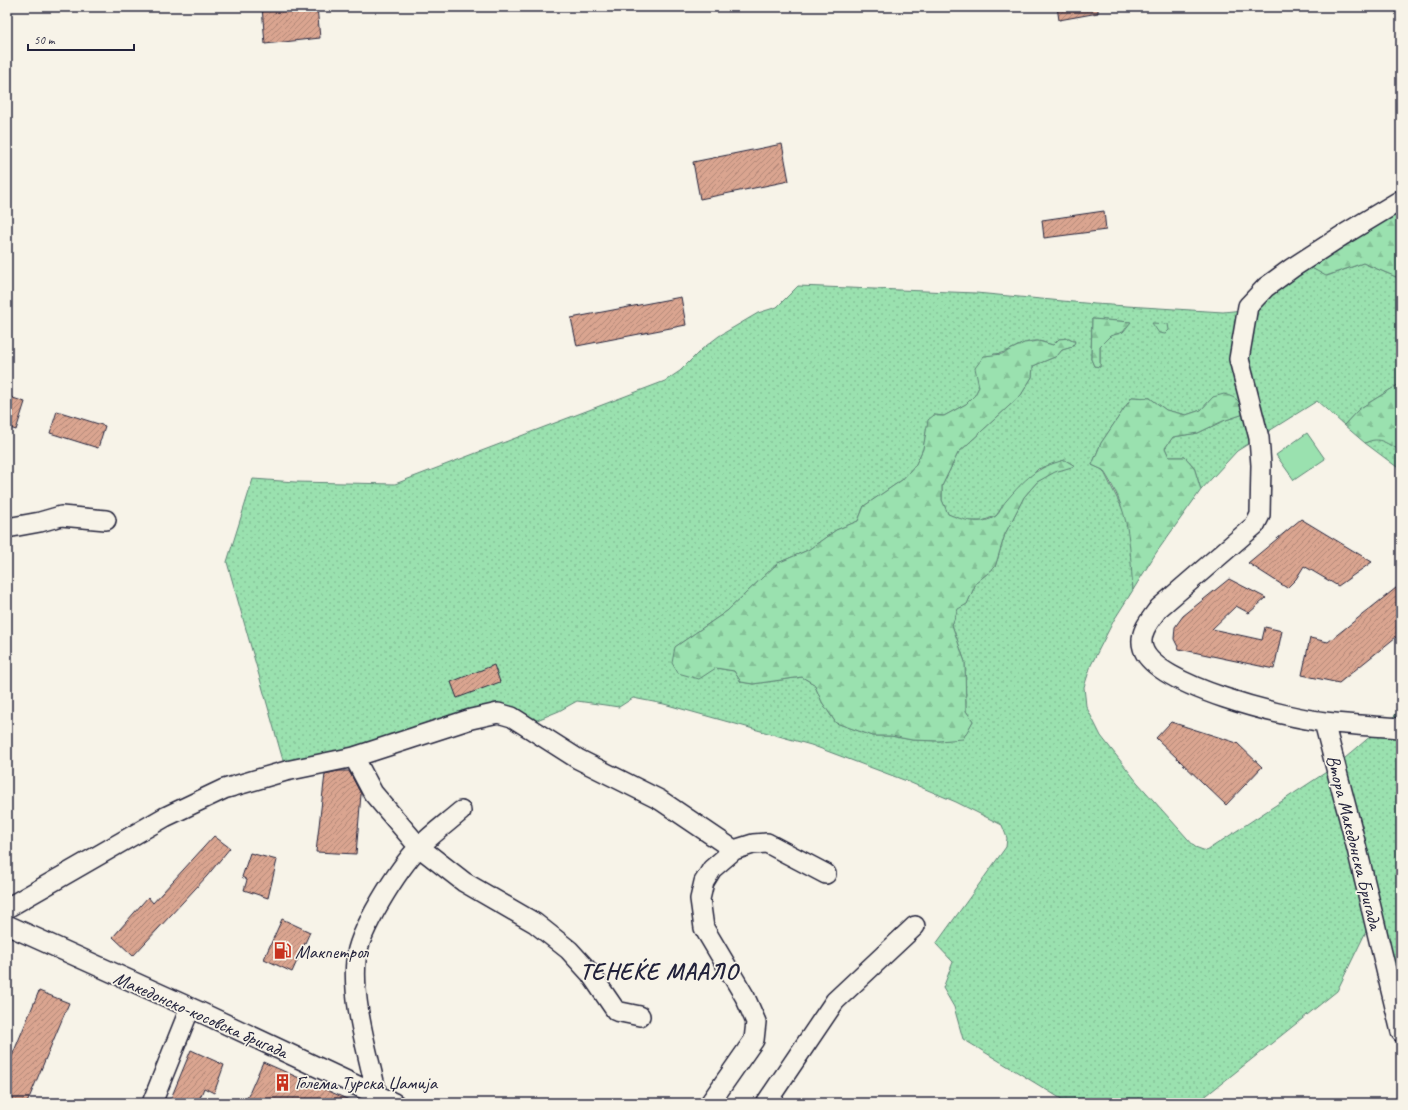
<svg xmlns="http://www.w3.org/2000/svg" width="1408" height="1110" font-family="Caveat,sans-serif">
<defs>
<pattern id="grass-dots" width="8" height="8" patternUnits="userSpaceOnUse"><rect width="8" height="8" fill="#9ae1af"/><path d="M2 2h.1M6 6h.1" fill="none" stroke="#84c197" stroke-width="1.8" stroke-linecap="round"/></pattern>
<pattern id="forest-firs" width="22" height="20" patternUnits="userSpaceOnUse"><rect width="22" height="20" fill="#9ae1af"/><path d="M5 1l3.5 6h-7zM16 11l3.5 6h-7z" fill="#84c197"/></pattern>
<pattern id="building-hatch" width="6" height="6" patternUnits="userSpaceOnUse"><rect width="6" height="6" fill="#daa590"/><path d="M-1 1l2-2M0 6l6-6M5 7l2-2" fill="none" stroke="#b08677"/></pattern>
</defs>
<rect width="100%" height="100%" fill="#f7f3e8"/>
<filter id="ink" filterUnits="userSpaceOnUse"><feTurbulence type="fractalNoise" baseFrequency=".025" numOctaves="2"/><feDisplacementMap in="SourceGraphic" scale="8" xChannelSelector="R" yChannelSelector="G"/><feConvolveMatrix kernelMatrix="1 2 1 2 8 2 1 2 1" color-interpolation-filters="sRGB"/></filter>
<g filter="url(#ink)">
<path fill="url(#grass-dots)" stroke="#5e8275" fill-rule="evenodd" d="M1363,263l38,16v104l-42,26 -15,16 -27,-24 -80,50 -36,39 -7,-23 -9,-10h-16l-4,-9 8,-11 25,-4 25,-12 21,-7 -31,-17 -12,13 -15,5 -20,-5 -16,-12 -18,-1 -31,46 -9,22 11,5 22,44 6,34 2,42 -19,30 -23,45 -7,22 2,19 15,30 36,46 58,65 11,4 131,-86 64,-55v274l-10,2 -17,-71 -37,76 -140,112h-129l-105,-64 -9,-32 -11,-19 10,-26 -17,-18 70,-97 1,-9 -5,-13 -46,-23 -52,-22 -93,-35 -147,-41 -31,-6 -14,9 -42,-6 -18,10 -34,14 -13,-8 -226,54 -59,-209 26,-83 42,3 100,2 270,-103 15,-10 22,-22 17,-13 39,-23 19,-6 21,-21 178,7 119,11 128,8 20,-2 65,-44 19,10zM1092,319l38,3 -7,10 -13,4 -10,10v21l-6,-1 -3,-7zM1069,338l6,3 -3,6 -10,3 -5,6 -24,10 -1,11 -11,18 -63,58 -16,33v14l6,14 17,7h17l14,-5 8,-12 34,-35 27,-9 10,6 -20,5 -18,11 -13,15 -19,37 -10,33 -19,16 -9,21 -9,4 -6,17 13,37 1,49 7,10 -10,17 -24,3 -27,-1 -21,-4h-18l-37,-13 -14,-21 -8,-18 -12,-7 -49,7 -12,-2 -7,-11 -18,-3 -41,-21 52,-36 51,-48 30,-13 28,-20 22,-9 6,-15 38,-26 14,-16 7,-15 3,-17 8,-17 10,1 22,-12 9,-9 4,-8 -1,-9 16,-24c16,0 27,-14 43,-13 5,0 11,3 16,4l6,-6z
M1373,439l8,1 20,10v20l-36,-27z"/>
<path fill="url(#forest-firs)" stroke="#5e8275" d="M1401,209v70l-38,-16 -37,13 -18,-10z
M1092,319l39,3 -8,10 -13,4 -10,10v21l-6,-1 -3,-7z
M1152,323l16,1 1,6 -4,4 -6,-1z
M1069,338l6,4 -3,5 -10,3 -5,6 -24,10 -1,11 -11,18 -63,58 -16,33v14l6,14c14,6 33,12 48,2 4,-3 6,-11 10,-15 19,-22 30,-34 59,-41l10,6 -20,6 -18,10 -13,15 -19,37 -10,33 -19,16 -9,21 -9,5 -6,16 13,37 1,49 7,10 -10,18 -24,2 -27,-1 -21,-4h-18l-37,-13 -14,-21 -8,-18 -12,-7 -49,7 -12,-2 -7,-11 -18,-3 -17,11 -21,-6 -6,-10 3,-16 52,-36 51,-48 30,-13 28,-20 22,-9 6,-15 38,-26 14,-16 7,-15 5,-29 6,-5 10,1 22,-12 9,-9 4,-8 -4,-19 9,-12 18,-2 22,-11 14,-2 15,4 6,-6z
M1401,383v67c-15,-5 -20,-15 -36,-7l-21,-18 15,-16z
M1224,394c13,4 17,7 20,20l-21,7 -25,12 -25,4 -8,11 4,9h16l9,10 7,23 -45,63 -23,37c-4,-49 -2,-77 -30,-120l-11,-5 9,-22 31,-46 18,1 16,12 20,5 15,-5 12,-13z"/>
<path fill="#9ae1af" stroke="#5e8275" d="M1307,433l18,26 -31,21 -18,-25z"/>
<path fill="url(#building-hatch)" stroke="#22223b" d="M262,7h55l3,31 -55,6z
M1057,7h41v6l-39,7z
M782,144l7,37 -89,18 -7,-37z
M1104,211l2,19 -62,8 -2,-18z
M681,297l5,28 -109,21 -6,-28z
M7,396l18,6 -9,28 -9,-3z
M57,411l48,15 -7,22 -48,-15z
M1301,519l71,43 -34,24 -34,-20 -8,13 -9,9 -39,-25z
M1229,579l37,19 -17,15 -13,-7 -24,23 50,11 3,-13 17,4 -8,38 -95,-20 -5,-10 1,-12 8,-11z
M1401,584v49l-62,50 -37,-8 8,-37 18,4z
M494,665l6,17 -43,16 -6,-16z
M1171,722l66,21 25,24 -36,38 -70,-67z
M338,771h11l12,23 -5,60 -40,-2 9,-78z
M214,836l16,12 -23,28 -74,80 -20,-19 35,-40 5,6z
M250,853l27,7 -9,38 -24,-8 3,-10 -5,-3z
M282,919l28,13 -18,40 -28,-13z
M39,991l30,12 -42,100h-20v-35z
M191,1050l33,15 -10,28 -10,-5 -6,15h-29z
M263,1062l93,41h-111z"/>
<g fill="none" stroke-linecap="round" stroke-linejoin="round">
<defs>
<path id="minor" d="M1401,200l-58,35 -51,33 -26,19 -18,19 -9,53 20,79 2,27 -1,50 -5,10 -96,83c-8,11 -21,25 -16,40 11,38 145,70 182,74 25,3 51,4 76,6
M7,528l33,-6 21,-6 45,4
M1324,722l33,127 44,183
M354,757l19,36 46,54 45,35 71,41 34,27 21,23 26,38 24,5
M7,908l158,-91 59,-28 62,-18 68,-14 117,-38 27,-6 14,4 66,42 82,41 74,50
M7,925l193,87 194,91
M377,1095c-9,-42 -25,-92 -21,-135 2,-29 43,-92 63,-113 13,-13 28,-24 42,-36
M152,1103l38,-95
M710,1103l44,-63 2,-18 -11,-25 -41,-69 -4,-29 4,-17 8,-13 22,-19 19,-6 14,-1 59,31
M766,1103l69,-102 80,-75"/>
</defs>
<use href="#minor" stroke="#22223b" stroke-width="22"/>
<use href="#minor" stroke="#f7f3e8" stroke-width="19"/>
</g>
</g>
<defs>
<symbol id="fuel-bare" viewBox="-9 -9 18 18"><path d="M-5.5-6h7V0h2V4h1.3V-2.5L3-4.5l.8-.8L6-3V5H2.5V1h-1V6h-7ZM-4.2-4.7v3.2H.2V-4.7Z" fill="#c8321e" stroke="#f7f3e8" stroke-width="2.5" paint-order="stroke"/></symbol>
<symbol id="building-bare" viewBox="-9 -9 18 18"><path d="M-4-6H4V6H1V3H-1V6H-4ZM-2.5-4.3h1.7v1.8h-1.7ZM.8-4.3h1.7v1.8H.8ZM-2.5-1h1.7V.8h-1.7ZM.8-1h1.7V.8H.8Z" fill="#c8321e" stroke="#f7f3e8" stroke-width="2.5" paint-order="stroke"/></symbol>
</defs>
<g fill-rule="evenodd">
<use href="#fuel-bare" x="270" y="938" width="25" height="25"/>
<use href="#building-bare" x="270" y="1070" width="25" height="25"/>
</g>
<g text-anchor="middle" stroke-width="3.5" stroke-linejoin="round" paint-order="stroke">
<g font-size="19" fill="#22223b" stroke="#f7f3e8">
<text transform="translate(1355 842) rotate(76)" y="7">Втора Македонска Бригада</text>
<text transform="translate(201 1014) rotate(24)" y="7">Македонско-косовска бригада</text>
</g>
<g font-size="19" fill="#22223b" stroke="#f7f3e8" text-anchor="start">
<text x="295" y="958">Макпетрол</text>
<text x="295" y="1089">Голема Турска Џамија</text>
</g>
<g font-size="23" font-weight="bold" letter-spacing="1" fill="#22223b" stroke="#f7f3e8">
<text x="659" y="979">ТЕНЕЌЕ МААЛО</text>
</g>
</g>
<rect width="1408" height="1110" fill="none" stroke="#f7f3e8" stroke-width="24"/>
<rect x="12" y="12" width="1384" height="1086" fill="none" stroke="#22223b" stroke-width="1.5" filter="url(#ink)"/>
<path d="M28 44v6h106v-6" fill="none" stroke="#22223b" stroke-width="2"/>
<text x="34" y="44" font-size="12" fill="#22223b" stroke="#f7f3e8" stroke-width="3" paint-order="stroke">50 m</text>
</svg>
